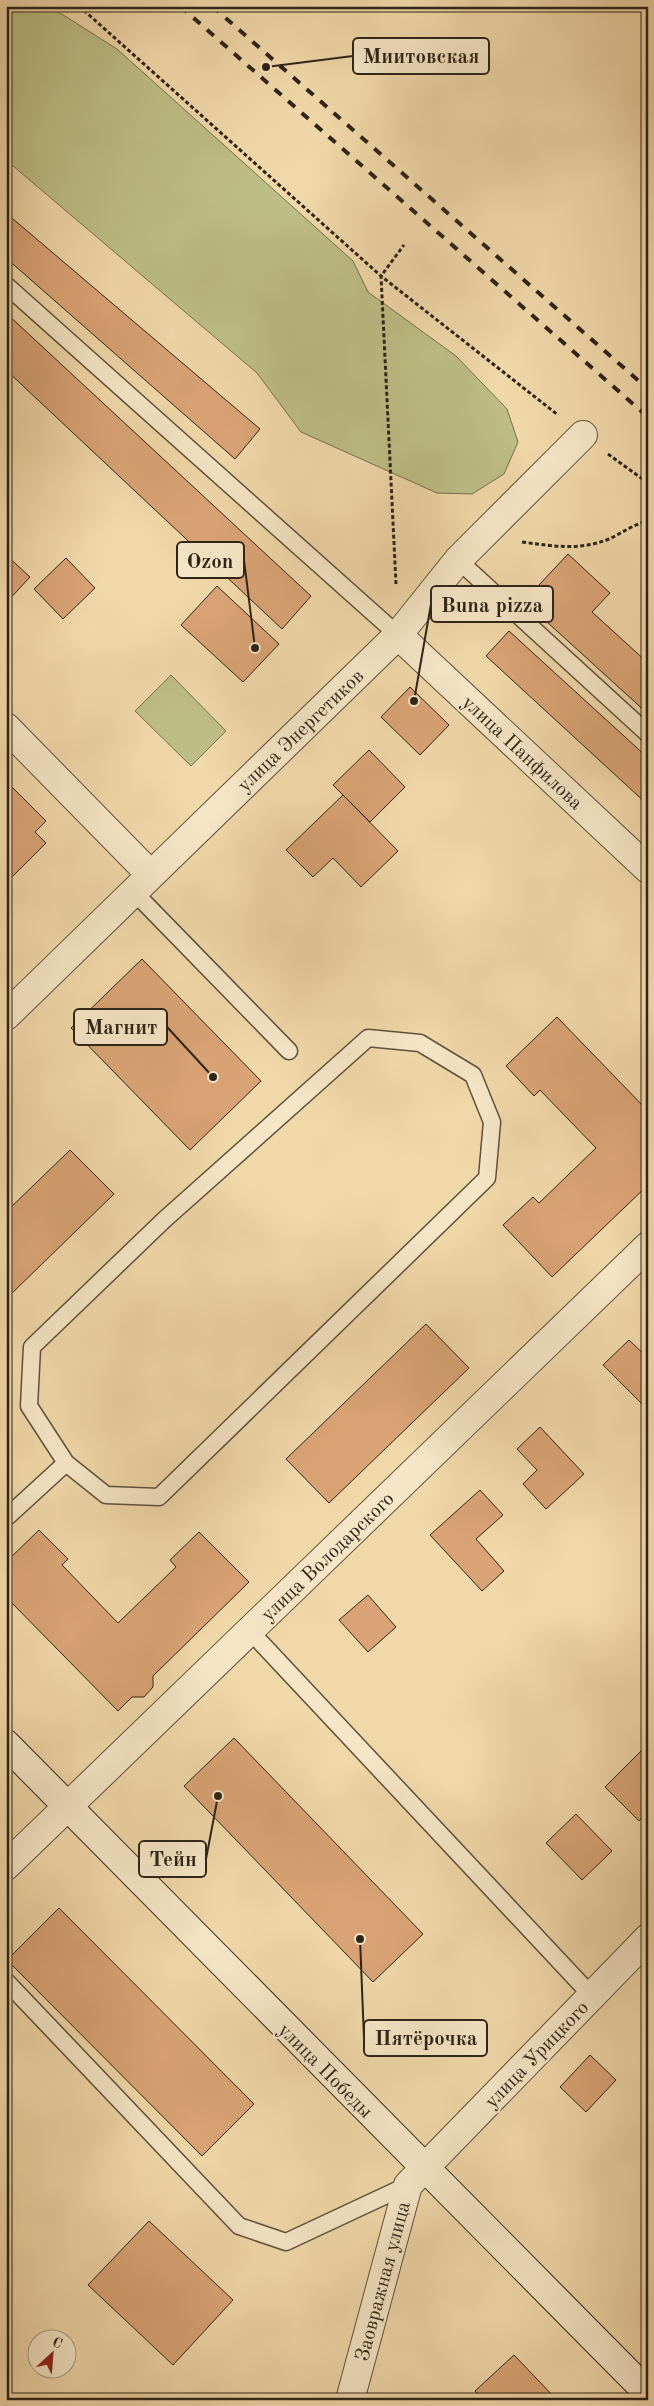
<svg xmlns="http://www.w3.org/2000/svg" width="654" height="2406" font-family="'Old Standard TT',serif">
<rect width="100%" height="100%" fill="#f1d8a9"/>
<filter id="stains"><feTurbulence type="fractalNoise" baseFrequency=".004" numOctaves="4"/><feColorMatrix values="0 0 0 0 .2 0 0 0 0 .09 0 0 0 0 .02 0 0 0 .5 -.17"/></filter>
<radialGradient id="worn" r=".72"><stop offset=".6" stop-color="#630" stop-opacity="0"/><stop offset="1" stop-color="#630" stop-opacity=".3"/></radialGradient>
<path fill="#bdbe85" stroke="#76704e" d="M6,6h43l68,43 236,212 15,31 88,64 51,53 11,33 -14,32 -32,20 -35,-1 -136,-61 -44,-59 -251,-213z
M171,675l55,56 -35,35 -56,-55z"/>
<path fill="#d9a375" stroke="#2e2317" d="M6,213l254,216 -25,30 -229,-201z
M6,313l305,283 -29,33 -276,-259z
M568,554l42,39 -18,19 56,51v51l-124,-113z
M6,555l24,22 -24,26z
M66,558l29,30 -32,31 -29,-30z
M217,586l62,58 -36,38 -62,-57z
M509,631l139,127v47l-162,-149z
M410,687l39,38 -29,30 -39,-38z
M369,750l36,37 -35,35 -37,-37z
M6,781l40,40 -11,11 11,11 -40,40z
M343,795l55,56 -37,36 -28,-29 -20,19 -27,-27z
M142,959l119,122 -71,69 -119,-122z
M557,1017l91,94v74l-96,92 -49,-52 30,-28 6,6 57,-55 -56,-58 -6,6 -28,-30z
M70,1150l44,44 -108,105v-87z
M426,1324l43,44 -140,135 -43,-44z
M629,1340l19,18v41l-6,5 -39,-39z
M540,1427l44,47 -38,35 -23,-25 14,-14 -20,-21z
M480,1490l23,25 -27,24 28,32 -22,20 -52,-56z
M39,1530l29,29 -6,6 56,58 58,-56 -6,-7 29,-28 50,50 -96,94v11l-9,10h-12l-14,14 -112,-114v-35z
M368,1595l28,32 -28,25 -29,-32z
M234,1738l189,196 -50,48 -189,-196z
M648,1744v68l-9,9 -34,-34z
M576,1814l36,37 -30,29 -36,-37z
M59,1908l195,196 -52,52 -195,-196z
M590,2055l26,25 -30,32 -26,-25z
M149,2221l84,79 -60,65 -85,-80z
M514,2355l42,44 -1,1h-72l-8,-9z"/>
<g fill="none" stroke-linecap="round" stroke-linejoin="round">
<defs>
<path id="lane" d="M6,285l392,350
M458,560l190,174
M134,892l155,159
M368,1038l52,5 53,32 19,47 -5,56 -328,319 -53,-2 -40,-32 -37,-57 3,-59 132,-127z
M6,1518l60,-55
M250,1631l342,365
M6,1981l233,245 47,16 122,-57"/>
<path id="street" d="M398,635l250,234
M6,727l145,148
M6,1016l392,-381 60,-75 125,-125
M6,1866l642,-620
M350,2400l58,-215 240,-247"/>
<path id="secondary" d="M6,1744l642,649"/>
</defs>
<use href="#lane" stroke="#5f503c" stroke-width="19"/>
<use href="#street" stroke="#5f503c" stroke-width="30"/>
<use href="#secondary" stroke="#2e2317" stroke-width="30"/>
<path stroke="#2e2317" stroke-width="3" stroke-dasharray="4 2.5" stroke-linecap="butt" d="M79,6l302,270 177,139
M608,454l40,29
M522,542c31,4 57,9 87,-3 13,-6 25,-15 39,-18
M396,584l-15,-308 23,-31"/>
<use href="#lane" stroke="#f6e6c7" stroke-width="16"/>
<use href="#street" stroke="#f6e6c7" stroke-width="28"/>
<use href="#secondary" stroke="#f6e6c7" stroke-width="28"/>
<path stroke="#2e2317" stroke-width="4" stroke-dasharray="9 9" stroke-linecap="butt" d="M180,6l468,411
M212,6l436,383"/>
</g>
<g text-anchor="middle" stroke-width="4.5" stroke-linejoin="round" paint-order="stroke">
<g font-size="20" fill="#2e2317" stroke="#f6e6c7">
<text transform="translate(300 730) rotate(-44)" y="7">улица Энергетиков</text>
<text transform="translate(523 752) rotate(43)" y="7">улица Панфилова</text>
<text transform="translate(327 1556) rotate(-44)" y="7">улица Володарского</text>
<text transform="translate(536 2054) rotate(-46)" y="7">улица Урицкого</text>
<text transform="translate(326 2070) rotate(45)" y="7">улица Победы</text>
<text transform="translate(382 2281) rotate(-75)" y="7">Заовражная улица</text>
</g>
</g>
<path fill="none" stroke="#2e2317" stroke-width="2" d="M266 67L353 56M255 648L244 560M414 701L431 604M213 1077L167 1027M218 1796L206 1859M360 1939L364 2038"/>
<g fill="#2e2317" stroke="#f6e6c7" stroke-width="2">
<circle cx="266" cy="67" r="5"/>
<circle cx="255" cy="648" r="5"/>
<circle cx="414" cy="701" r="5"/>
<circle cx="213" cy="1077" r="5"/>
<circle cx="218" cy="1796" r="5"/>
<circle cx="360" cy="1939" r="5"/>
</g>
<g fill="#f6e6c7" stroke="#2e2317" stroke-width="2">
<rect x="353" y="38" width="136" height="36" rx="5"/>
<rect x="177" y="542" width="67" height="36" rx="5"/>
<rect x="431" y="586" width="122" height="36" rx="5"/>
<rect x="74" y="1009" width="93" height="36" rx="5"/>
<rect x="139" y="1841" width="67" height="36" rx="5"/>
<rect x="364" y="2020" width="123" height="36" rx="5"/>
</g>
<g font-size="21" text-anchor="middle" font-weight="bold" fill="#2e2317">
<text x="421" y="63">Миитовская</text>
<text x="210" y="568">Ozon</text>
<text x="492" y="612">Buna pizza</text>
<text x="121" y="1034">Магнит</text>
<text x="173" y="1866">Тейн</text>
<text x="426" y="2045">Пятёрочка</text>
</g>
<rect width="654" height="2406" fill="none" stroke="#f1d8a9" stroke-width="25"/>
<rect x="8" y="8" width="639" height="2391" fill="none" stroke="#2e2317" stroke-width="2.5"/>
<rect x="12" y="12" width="629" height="2381" fill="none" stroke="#2e2317"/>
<g transform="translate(52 2354) rotate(26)"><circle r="24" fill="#f6e6c7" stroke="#a69881"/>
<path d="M0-4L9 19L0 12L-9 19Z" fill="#8f2418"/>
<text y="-8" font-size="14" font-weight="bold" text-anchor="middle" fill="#2e2317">С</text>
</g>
<rect width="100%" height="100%" filter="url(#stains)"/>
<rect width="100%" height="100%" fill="url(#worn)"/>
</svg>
